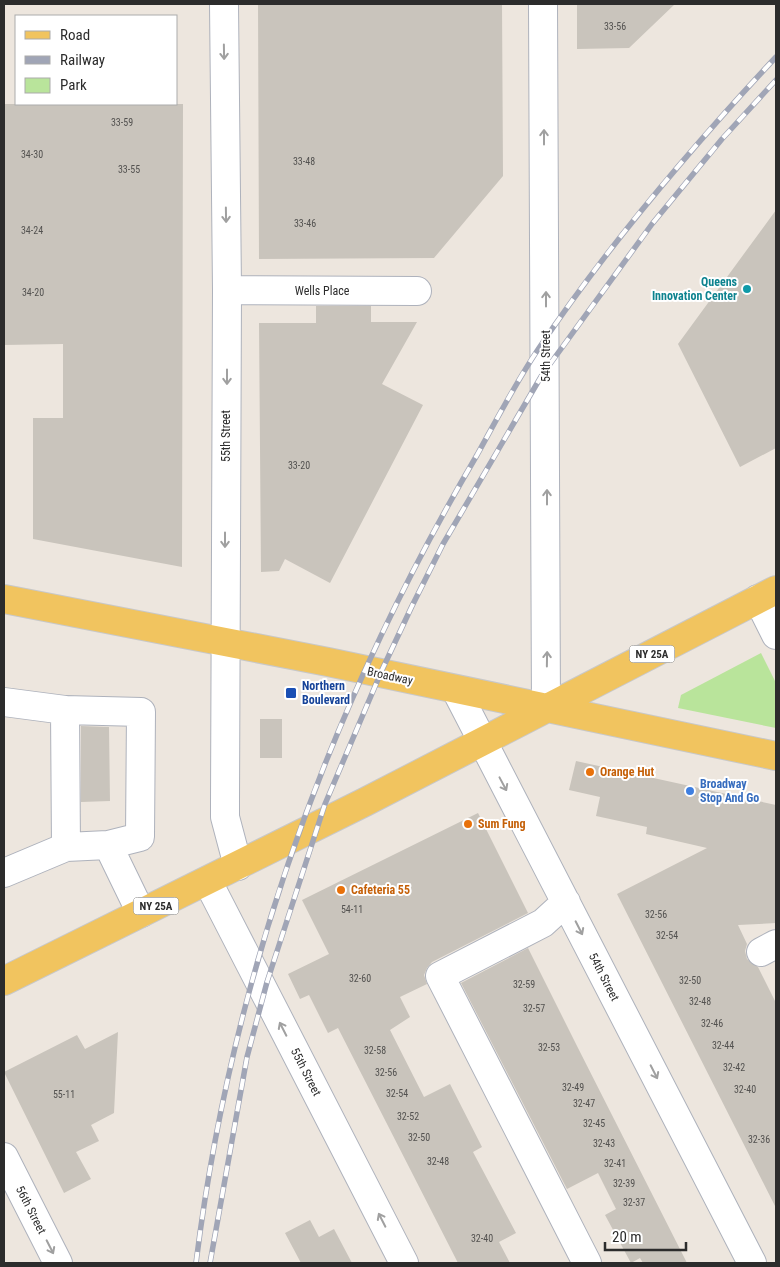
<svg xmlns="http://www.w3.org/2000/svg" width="780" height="1267" font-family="'Roboto Condensed',sans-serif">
<rect width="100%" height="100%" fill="#ede6de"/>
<path fill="#b9e49b" d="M761,653l15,30v45l-98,-20 3,-13z"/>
<path fill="#c9c4bc" d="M258,4h244l1,172 -69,82 -175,1z
M577,4h98l-46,44 -52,1z
M4,104h179l-1,463 -149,-28v-121h30v-74l-59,1z
M776,210v238l-36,19 -62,-123z
M316,306h55v16h46l-35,62 41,21 -93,178 -45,-24 -6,12 -18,1 -2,-249h57z
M260,719h22v39h-22z
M81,726l28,1 1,74 -29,1z
M576,761l200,44v118l-38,2 9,19 -2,7 2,8 11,8 18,36v205l-159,-314 90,-46 -61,-14 1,-7 -51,-11 4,-19 -31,-7z
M478,813l50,100 -96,49 -5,6 -3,7 3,9 -27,13 10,20 -20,13 34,67 26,-13 32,63 -9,5 43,81 -17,9 11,21h-52l-120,-235 -10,5 -19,-38 -9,4 -12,-25 41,-20 -27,-54z
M528,948l50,100 109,215h-44l-3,-5 -9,5 -26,-48 11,-6 -18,-36 -31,16 -106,-206z
M118,1032l-4,81 -23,12 8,16 -23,11 15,27 -27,14 -60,-121 73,-37 8,14z
M310,1220l9,17 15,-8 18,34h-51l-16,-30z"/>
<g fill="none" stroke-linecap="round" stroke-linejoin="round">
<defs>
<path id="minor" d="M224,4l3,286 -2,512v15l13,49
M543,4l3,704
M227,290l190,1
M758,599l18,36
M456,690l296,573
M4,702l61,8 1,137
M65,710l76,2 -1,125 -32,8
M4,873l62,-26 42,-2 33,68
M208,882l196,381
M566,902l-23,21 -103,53 147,287
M761,952l15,-8
M4,1157l54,106"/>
<path id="major" d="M4,599l324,63 448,94
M4,981l361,-179 411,-212"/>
</defs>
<use href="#minor" stroke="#aeb2bc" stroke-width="30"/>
<use href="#major" stroke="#c8c8c8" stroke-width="30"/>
<use href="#minor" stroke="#fff" stroke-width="28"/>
<use href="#major" stroke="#f1c45f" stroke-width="28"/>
<defs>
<path id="rail" d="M196,1263c36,-289 134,-558 281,-808 20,-36 39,-73 62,-107 70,-104 152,-200 237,-291
M210,1263l37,-206 20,-75 58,-178 57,-134 30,-64 31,-62 99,-169 110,-151 70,-85 54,-59"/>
</defs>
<use href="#rail" stroke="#a0a5b6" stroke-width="5.5"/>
<use href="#rail" stroke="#fff" stroke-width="4" stroke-dasharray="11" stroke-linecap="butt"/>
</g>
<defs><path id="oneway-shaft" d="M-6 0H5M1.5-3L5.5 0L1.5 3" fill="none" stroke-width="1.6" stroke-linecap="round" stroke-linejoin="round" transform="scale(1.25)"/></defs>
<g stroke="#a0a0a0">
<use href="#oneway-shaft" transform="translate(224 52) rotate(89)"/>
<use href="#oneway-shaft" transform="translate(544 137) rotate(-90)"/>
<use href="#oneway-shaft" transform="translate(226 215) rotate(89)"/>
<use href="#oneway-shaft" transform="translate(546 299) rotate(-90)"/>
<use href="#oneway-shaft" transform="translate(227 377) rotate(90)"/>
<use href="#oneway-shaft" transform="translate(547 497) rotate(-90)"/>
<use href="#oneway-shaft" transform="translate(225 540) rotate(90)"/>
<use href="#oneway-shaft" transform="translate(547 659) rotate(-89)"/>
<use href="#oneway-shaft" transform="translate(503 784) rotate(62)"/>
<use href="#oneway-shaft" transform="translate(579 928) rotate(63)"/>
<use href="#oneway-shaft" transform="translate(283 1029) rotate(-117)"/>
<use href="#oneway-shaft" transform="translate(654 1072) rotate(63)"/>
<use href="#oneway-shaft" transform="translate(382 1220) rotate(-117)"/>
<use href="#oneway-shaft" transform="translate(50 1247) rotate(63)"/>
</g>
<circle fill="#0f9aa8" stroke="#fff" stroke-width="2" cx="747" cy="289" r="5"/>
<rect fill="#1a4fb4" stroke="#fff" stroke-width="2" x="285" y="687" width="12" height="12" rx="2.5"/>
<g fill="#e8710a" stroke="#fff" stroke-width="2">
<circle cx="590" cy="772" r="5"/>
<circle cx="468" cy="824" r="5"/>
<circle cx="341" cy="890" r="5"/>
</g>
<circle fill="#3f7fe0" stroke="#fff" stroke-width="2" cx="690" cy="791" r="5"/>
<g text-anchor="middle" stroke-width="4" stroke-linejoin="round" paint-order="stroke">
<g font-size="10" fill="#535250">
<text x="615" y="30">33-56</text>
<text x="122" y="126">33-59</text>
<text x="32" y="158">34-30</text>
<text x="304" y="165">33-48</text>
<text x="129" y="173">33-55</text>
<text x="305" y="227">33-46</text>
<text x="32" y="234">34-24</text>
<text x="33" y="296">34-20</text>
<text x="299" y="469">33-20</text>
<text x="352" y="913">54-11</text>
<text x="656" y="918">32-56</text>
<text x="667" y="939">32-54</text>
<text x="360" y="982">32-60</text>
<text x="690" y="984">32-50</text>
<text x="524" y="988">32-59</text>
<text x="700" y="1005">32-48</text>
<text x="534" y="1012">32-57</text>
<text x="712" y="1027">32-46</text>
<text x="723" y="1049">32-44</text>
<text x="549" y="1051">32-53</text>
<text x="375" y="1054">32-58</text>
<text x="734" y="1071">32-42</text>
<text x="386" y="1076">32-56</text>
<text x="573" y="1091">32-49</text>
<text x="745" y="1093">32-40</text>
<text x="397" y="1097">32-54</text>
<text x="64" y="1098">55-11</text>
<text x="584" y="1107">32-47</text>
<text x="408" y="1120">32-52</text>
<text x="594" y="1127">32-45</text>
<text x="419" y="1141">32-50</text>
<text x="759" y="1143">32-36</text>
<text x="604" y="1147">32-43</text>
<text x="438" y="1165">32-48</text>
<text x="615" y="1167">32-41</text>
<text x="624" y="1187">32-39</text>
<text x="634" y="1206">32-37</text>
<text x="482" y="1242">32-40</text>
</g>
<g fill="#fff" stroke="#6b6b6b" stroke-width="1">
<rect x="629.5" y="645.5" width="45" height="17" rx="4"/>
<rect x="133.5" y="897.5" width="45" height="17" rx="4"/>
</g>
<g font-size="11" font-weight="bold" fill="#2c2c2c">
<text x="652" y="658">NY 25A</text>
<text x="156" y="910">NY 25A</text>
</g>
<g font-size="12" font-weight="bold" fill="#0d838f" stroke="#fff" text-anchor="end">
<text x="737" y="286">Queens<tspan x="737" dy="14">Innovation Center</tspan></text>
</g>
<g font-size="12" fill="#2c2c2c" stroke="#fff">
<text x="322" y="295">Wells Place</text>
<text transform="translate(546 356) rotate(-90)" y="4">54th Street</text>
<text transform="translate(226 436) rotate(-90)" y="4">55th Street</text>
<text transform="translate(390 676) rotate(12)" y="4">Broadway</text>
<text transform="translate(604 977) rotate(63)" y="4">54th Street</text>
<text transform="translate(306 1072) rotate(63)" y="4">55th Street</text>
<text transform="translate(31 1210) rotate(63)" y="4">56th Street</text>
</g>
<g font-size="12" font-weight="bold" fill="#164399" stroke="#fff" text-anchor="start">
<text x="302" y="690">Northern<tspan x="302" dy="14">Boulevard</tspan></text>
</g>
<g font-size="12" font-weight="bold" fill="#c56008" stroke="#fff" text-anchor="start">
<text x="600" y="776">Orange Hut</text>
<text x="478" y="828">Sum Fung</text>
<text x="351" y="894">Cafeteria 55</text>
</g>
<g font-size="12" font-weight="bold" fill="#366cbe" stroke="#fff" text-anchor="start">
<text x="700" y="788">Broadway<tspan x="700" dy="14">Stop And Go</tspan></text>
</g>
</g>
<rect width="780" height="1267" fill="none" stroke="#2c2c2c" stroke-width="10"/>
<rect x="15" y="15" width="162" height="90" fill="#ffffff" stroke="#ababab"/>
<rect x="25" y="31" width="25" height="8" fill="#f1c45f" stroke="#ababab"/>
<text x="60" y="40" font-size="15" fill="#2c2c2c">Road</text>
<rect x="25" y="56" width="25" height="8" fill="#a0a5b6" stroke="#ababab"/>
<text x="60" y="65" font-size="15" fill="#2c2c2c">Railway</text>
<rect x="25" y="78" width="25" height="15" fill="#b9e49b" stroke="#ababab"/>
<text x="60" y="90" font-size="15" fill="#2c2c2c">Park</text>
<path d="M605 1242v8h81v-8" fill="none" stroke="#2c2c2c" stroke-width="2.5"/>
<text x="612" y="1242" font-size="15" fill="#2c2c2c" stroke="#ffffff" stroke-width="4" paint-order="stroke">20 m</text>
</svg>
